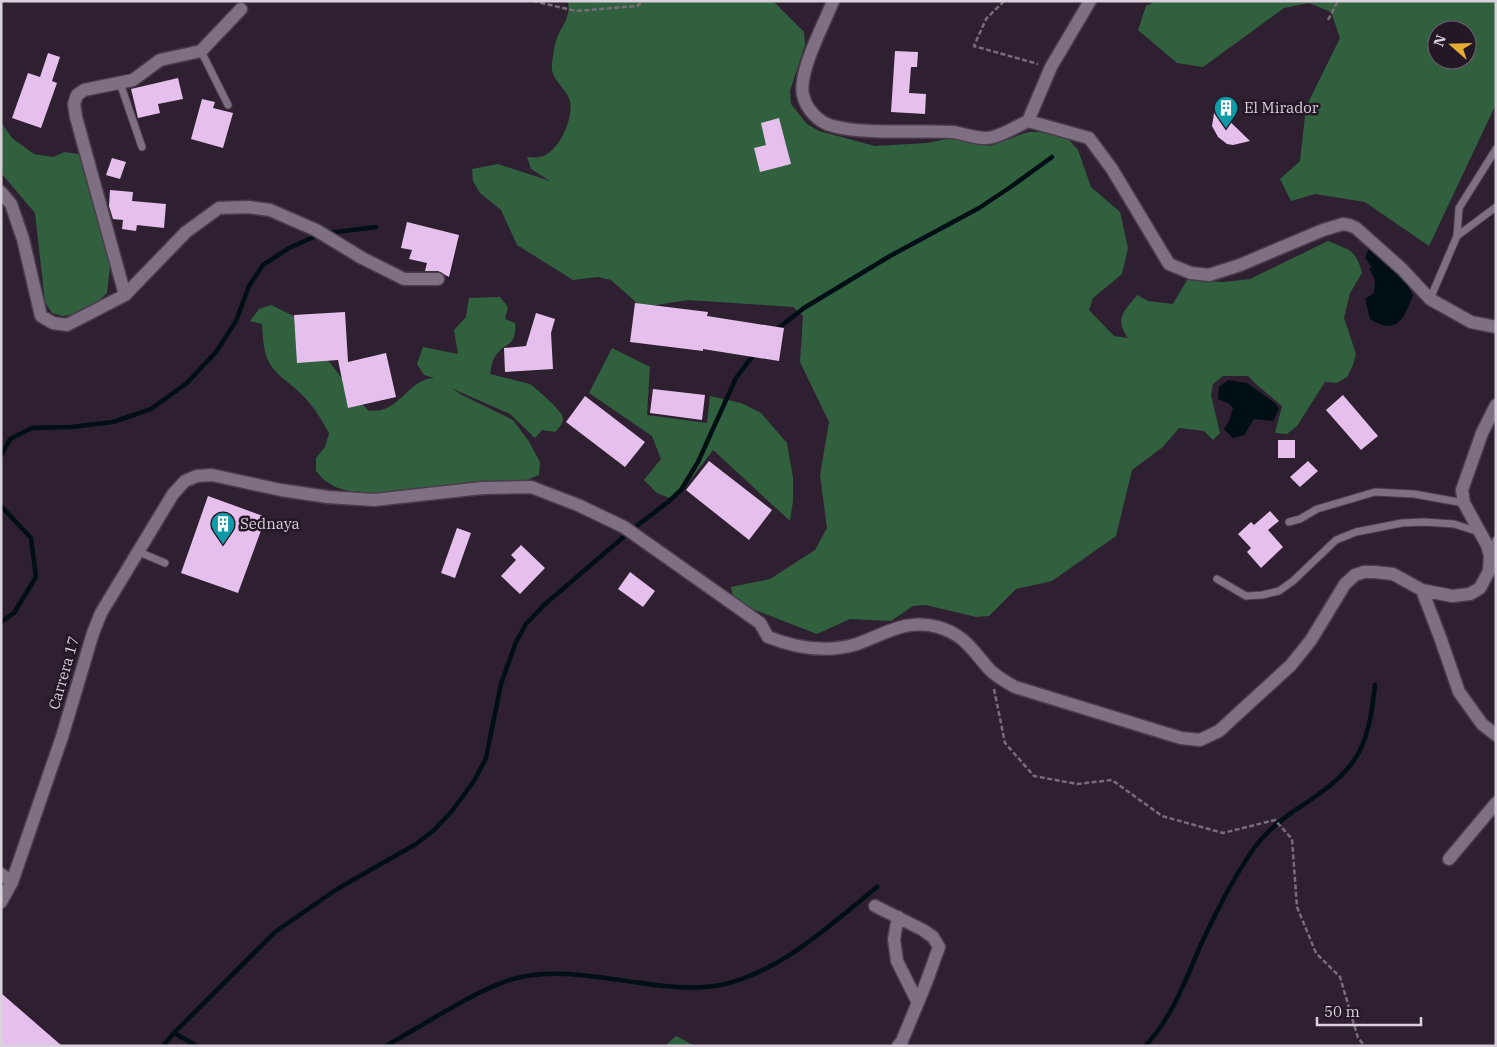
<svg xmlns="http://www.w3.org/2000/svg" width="1497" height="1047" font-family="'IBM Plex Serif',serif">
<rect width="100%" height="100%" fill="#2e2030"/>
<path fill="#31603f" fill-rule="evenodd" d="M568,1h205l31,31 1,13 -15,46 1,13 16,20 12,7 56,15 52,-3 25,-5 38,8 38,-14h34l16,18 13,37 29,25 8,36 -6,26 -29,24 -4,12 25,26 14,2c-14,-20 -4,-26 9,-43l11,6 25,3 14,-24 37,2 26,-3 78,-38c21,9 28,8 34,32l-12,20 -6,25 12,36 -3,11 -6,12 -10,6 -12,-1 -28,44 -10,8 -12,-1 7,-27 -25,-21 -9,-9h-25l-10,8 -2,11 9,38 -7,7 -9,-9 -25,-3 -16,19 -31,23 -16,66 -64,45 -36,8 -27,27 -13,1 -50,-12 -13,1 -22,15 -41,-2 -33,15 -83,-32 -3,-15 39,-8 45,-29 12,-22 -7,-53 9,-53 -29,-60 3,-46 -10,-9 -105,-7 -38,6 -12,-2 -27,-24 -13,-3 -25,3 -56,-35 -16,-35 -21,-17 -7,-12 -1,-12 26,-5 52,17 -19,-12 -4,-12c4,0 8,1 12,0 19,-2 35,-39 31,-56 -4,-14 -20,-21 -18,-37 1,-8 2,-16 4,-23 5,-16 15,-21 12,-40z
M1156,1h340v103l-67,142 -64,-44 -50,-8 -24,7 -11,-22 20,-18 6,-54 34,-69 -9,-26 -22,-9 -25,5 -81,59 -26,-4 -39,-33 8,-24zM1437,30h30v30h-30z
M1,122l11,16 22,16 19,3 12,-5 13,2 8,11 4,26 23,49 -6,53 -19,18 -25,5 -11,-3 -7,-11 -10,-89 -34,-40z
M500,297l8,10 -3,12 10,4c2,24 -10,19 -19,32 -4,5 -5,14 -6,19l40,10c6,4 29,25 32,31 3,7 -3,13 -7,17l-13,-2 -7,8 -25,-24 -59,-26 11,7 51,25 15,20 12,22 -1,13 -47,19 -13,2 -120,-2 -24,-7 -11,-7 -8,-9v-13l9,-11 4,-14c-9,-16 -18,-31 -32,-43 -10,-9 -22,-16 -28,-28 -6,-11 -6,-25 -7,-38l-12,-3 9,-12 12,-4 23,11 11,22 26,26 29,38 9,9c4,-1 8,0 12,-1 21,-5 30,-31 53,-32l-10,-3 -7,-11 6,-17 35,7 -4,-24 12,-13 3,-19z
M612,348l38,19 -3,48 60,8 3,-27 31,7 20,10 26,30 6,35v23l-3,20 -77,-71 -34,45 -10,3 -12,-5 -13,-13 17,-21 -9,-23 -63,-43z
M676,1036l19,10h-30z"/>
<path fill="#000f14" d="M1370,246l36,36 7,13c-9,24 -16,41 -43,24l-5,-20 9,-6 1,-13 -6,-12 3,-1 -7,-9z
M1228,380l19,3 29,21 3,5 -6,12 -19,-2 -10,16 -11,3 -9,-9 5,-8 4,-13 -5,-5 -10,-4 1,-12z"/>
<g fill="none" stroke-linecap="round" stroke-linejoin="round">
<path stroke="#000f14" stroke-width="4.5" d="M328,233l48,-6
M776,330l28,-22 86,-52 89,-48 33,-22 40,-29
M1,456l9,-17 22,-11 39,-1 42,-5 38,-13 36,-26 29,-31 20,-31 13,-35 14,-21 26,-17 29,-13
M1,506l30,32 5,39 -22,36 -13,9
M174,1033l101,-101 62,-43 79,-45 17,-13 19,-20 22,-30 12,-23 15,-74 15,-42 10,-18 18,-19 90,-77 34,-26 13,-12 17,-28 38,-84 18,-24
M163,1046l11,-13 23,13
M386,1046c30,-17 58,-35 89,-51 14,-7 27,-14 42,-17 40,-10 84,0 124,5 26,4 54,7 80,2 60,-13 109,-60 156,-98
M1145,1046c29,-30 41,-69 58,-106 15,-32 31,-64 52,-93 13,-18 29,-30 48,-42 54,-36 65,-54 72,-120"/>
</g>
<path fill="#e6c0ed" d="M895,51l23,1 -1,15h-6l-2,26 17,1 -1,20 -34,-2z
M48,53l12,4 -8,24 5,2 -16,45 -29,-10 16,-45 12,4z
M178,78l5,21 -25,5 2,9 -22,5 -7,-29z
M202,99l13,3 -2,6 20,5 -10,35 -32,-9z
M1215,107l35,34 -17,4 -6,-1 -9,-7 -6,-11z
M779,118l12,46 -31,8 -6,-24 12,-3 -5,-22z
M112,158l14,4 -6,17 -14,-4z
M110,190l23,2 -1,9 34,3 -2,24 -27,-3 -1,6 -14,-2 1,-9 -10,-1 -4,-13z
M407,222l52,13 -10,42 -11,-6h-13l2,-8 -18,-4 3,-9 -11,-2z
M635,303l73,9 -1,4 77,12 -5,33 -76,-12v2l-73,-9z
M345,312l3,50 38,-9 10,44 -48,11 -10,-48 -41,3 -3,-48z
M536,313l19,6 -4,14 2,36 -48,3 -1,-24 22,-2z
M653,389l52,6 -3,25 -52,-7z
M1343,395l35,41 -17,14 -35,-40z
M585,396l60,46 -20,25 -59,-45z
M1278,440h17v18h-17z
M709,461l63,49 -23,30 -63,-50z
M1308,461l10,10 -18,16 -10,-10z
M208,496l58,21 -28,76 -57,-20z
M1270,511l9,10 -11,9 15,17 -22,21 -14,-16 4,-4 -13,-14 13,-12 3,3z
M457,528l14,5 -16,45 -14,-5z
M521,545l24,23 -25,26 -19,-18 15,-16 -5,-5z
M630,572l25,19 -12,16 -25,-18z
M1,993l61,53h-61z"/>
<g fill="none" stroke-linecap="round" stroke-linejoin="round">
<defs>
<path id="service" d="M201,51l27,54
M120,83l22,64
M1457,236l39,-29
M1430,299l27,-63 2,-28 37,-59
M1289,522l11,-3 17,-10 58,-17 39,2 50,9
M139,552l26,11
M1491,553l5,-13
M1217,579l29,17 16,-1 17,-4 14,-10 43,-41 20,-8 46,-9 22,-1 30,2 25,8"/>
<path id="minor" d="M833,1c-9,24 -35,70 -30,94 3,14 16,28 30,31 34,9 83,4 119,6 13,1 27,9 41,5 12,-3 24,-11 35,-16l23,-54 39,-66
M1028,121l61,17 23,31 57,95 22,9 18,2 31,-10 83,-35 20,-6 6,1 7,3 46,41 28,30 41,23 25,5
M1,192l10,12 12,35 18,77 12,7 14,2 58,-30 61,-63 33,-24 29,-1 22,3 46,20 46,28 42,21h34
M125,295l-49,-178 -2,-13 3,-9 7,-5 49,-10 27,-20 41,-9 40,-42
M1422,590l18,47 19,55 23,32 14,11
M1449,859l47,-56
M1,874l11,8
M1,902l11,-20 50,-145 31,-104 8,-20 72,-119 12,-13 12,-5 15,-1 69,15 47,7 46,3 108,-12 49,-1 47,18 46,22 136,96 8,14c28,11 60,16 89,7 28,-10 50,-26 81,-17 27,8 34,23 52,43 7,7 16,12 25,17l166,51 19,2 19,-9 72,-66 20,-25 34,-56 10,-9 9,-3h10l19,2 29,16 30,6 18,-2 10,-6 9,-17 1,-16 -3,-10 -23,-42 -2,-13 20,-57 14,-28
M875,906l48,24 10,7 6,10 -13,36 -24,58 -4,5
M898,917l-4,22 3,22 21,42"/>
</defs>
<use href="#service" stroke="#493d4b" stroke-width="9"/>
<use href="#minor" stroke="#493d4b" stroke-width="15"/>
<path stroke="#786c7a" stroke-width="2.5" stroke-dasharray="5 2.5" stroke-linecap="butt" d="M533,1l43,10 61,-5 6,-5
M1004,1l-18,18 -12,27 64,18
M1328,20l10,-19
M994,689l11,54 29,33 43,8 35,-4 50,36 61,17 52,-13 17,19 5,68 19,46 24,24 18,61 7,8"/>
<use href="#service" stroke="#7f6f82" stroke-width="7"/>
<use href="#minor" stroke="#7f6f82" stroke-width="12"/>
</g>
<defs>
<symbol id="building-pin" viewBox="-11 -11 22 30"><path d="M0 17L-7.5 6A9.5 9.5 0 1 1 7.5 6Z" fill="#0f9aa8" stroke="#241726"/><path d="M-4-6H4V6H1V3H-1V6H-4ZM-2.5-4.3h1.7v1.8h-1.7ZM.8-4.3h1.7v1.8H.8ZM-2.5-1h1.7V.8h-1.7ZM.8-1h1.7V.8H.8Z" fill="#fff"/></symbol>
</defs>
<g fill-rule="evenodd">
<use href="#building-pin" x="1212" y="94" width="28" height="38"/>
<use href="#building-pin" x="209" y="510" width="28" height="38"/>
</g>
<g text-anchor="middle" stroke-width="5" stroke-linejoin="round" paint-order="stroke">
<g font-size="15" fill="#dad1dc" stroke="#241726" text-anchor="start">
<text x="1244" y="113">El Mirador</text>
<text x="240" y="529">Sednaya</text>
</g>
<g font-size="15" fill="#dad1dc" stroke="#241726">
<text transform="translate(64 673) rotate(-74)" y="5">Carrera 17</text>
</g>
</g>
<rect width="1497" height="1047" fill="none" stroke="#dad1dc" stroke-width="5"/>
<g transform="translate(1452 45) rotate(290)"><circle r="24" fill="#241726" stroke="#6d616f"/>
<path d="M0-4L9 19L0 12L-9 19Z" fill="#e4ae35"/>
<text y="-8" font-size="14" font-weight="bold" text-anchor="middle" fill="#dad1dc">N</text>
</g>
<path d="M1317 1017v8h104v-8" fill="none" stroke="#dad1dc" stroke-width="2.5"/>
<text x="1324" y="1017" font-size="15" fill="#dad1dc" stroke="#241726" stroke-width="4" paint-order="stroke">50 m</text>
</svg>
